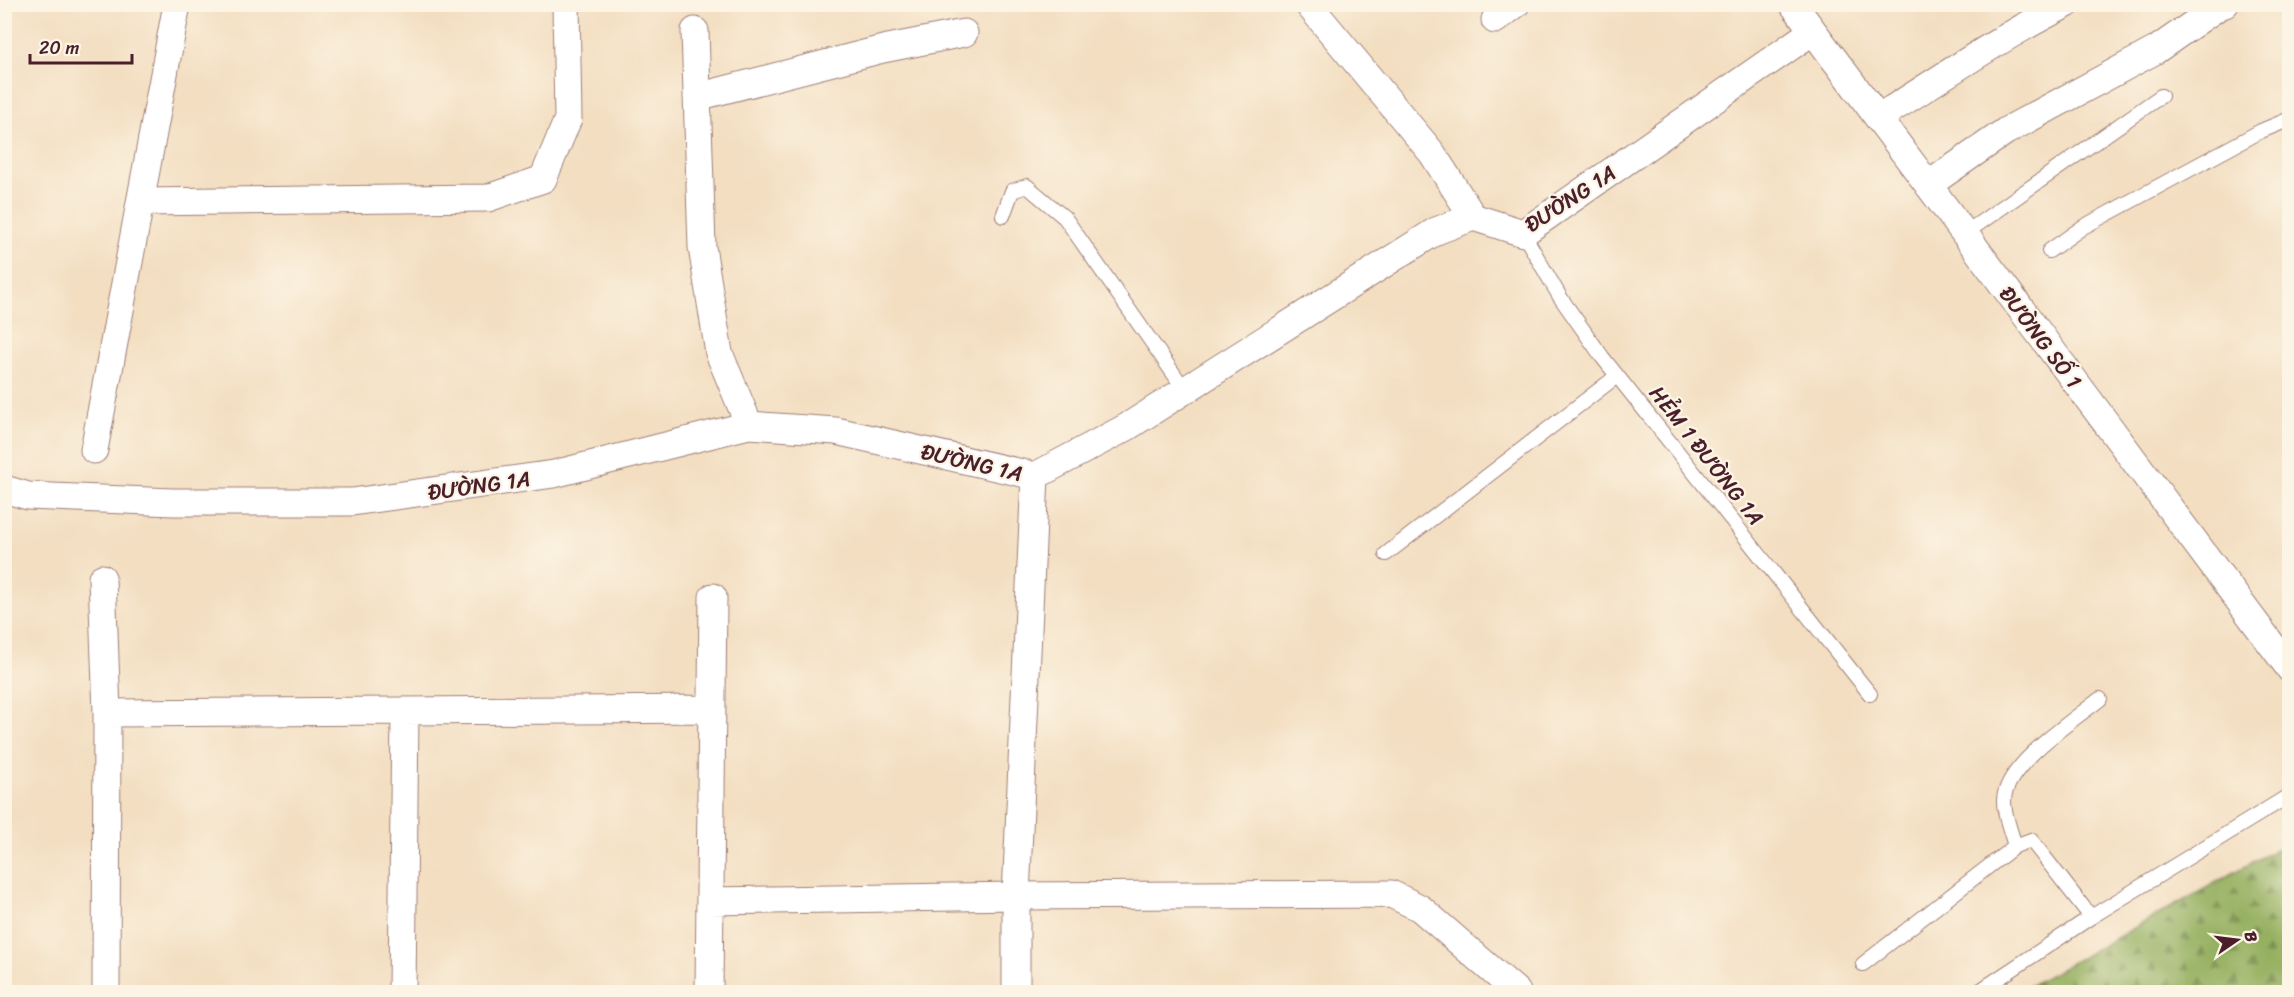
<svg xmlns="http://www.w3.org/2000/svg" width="2294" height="997" font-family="Sriracha,sans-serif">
<defs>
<pattern id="forest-firs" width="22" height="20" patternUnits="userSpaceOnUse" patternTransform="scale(1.5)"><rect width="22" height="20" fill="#95b061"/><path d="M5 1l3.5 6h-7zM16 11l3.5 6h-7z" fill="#7c8f50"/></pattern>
</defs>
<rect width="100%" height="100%" fill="#fcf5e5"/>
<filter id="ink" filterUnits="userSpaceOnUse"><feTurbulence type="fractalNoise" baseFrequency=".0167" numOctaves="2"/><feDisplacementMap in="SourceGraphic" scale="12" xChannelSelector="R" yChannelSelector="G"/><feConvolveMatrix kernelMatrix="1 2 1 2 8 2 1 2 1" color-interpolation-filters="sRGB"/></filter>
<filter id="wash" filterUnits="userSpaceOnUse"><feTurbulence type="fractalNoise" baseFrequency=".008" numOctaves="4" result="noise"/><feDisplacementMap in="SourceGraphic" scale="24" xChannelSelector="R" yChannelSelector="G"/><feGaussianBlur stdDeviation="1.35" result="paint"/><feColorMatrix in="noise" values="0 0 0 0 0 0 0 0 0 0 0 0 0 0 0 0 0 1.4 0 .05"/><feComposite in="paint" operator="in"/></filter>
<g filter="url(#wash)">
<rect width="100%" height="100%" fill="#f3dec1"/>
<path fill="url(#forest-firs)" stroke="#706846" stroke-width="1.5" d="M2289,842v150h-270z"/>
</g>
<g filter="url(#ink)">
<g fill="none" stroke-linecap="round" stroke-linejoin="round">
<defs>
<path id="lane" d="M1003,216l9,-25 15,-5 38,32 120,172
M1523,233l37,64 43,61 267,336
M1964,234l197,-138
M2049,251l34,-24 178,-96 29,-12
M1386,554l231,-178
M2015,846c-4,-14 -11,-31 -11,-45 0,-36 70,-81 96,-102
M1863,964l152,-118 16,-6 60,77
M1978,992l113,-75 199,-122"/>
<path id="street" d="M1308,4l124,149 41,64
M1793,4l497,665
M1495,20l21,-16
M695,31l7,216 17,106 30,72
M697,97l186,-48 81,-16
M1878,118c62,-39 123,-81 189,-114
M1928,185l78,-54 150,-81 63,-44 6,-2
M141,202l347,-4 55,-19 25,-60 -2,-115
M94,450l83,-446
M4,489l24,7 145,6h179l202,-28 195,-49 87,6 199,45 92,-49 309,-196 37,-14 50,16 290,-202
M102,578l5,135 -1,279
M107,713l605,-4
M710,901l306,-5 375,-2 29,14 97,84
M402,992l3,-281
M709,992l4,-395
M1016,992v-96l19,-420"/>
</defs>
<use href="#lane" stroke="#9e7e76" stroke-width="16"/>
<use href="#street" stroke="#9e7e76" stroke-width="29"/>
<use href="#lane" stroke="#fff" stroke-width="14"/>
<use href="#street" stroke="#fff" stroke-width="27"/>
</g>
</g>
<g text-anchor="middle" stroke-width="4.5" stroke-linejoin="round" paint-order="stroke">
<g font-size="22" fill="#4a1f2b" stroke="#fcf5e5">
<text transform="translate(1570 198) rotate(-33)" y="8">ĐƯỜNG 1A</text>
<text transform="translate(2041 337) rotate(53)" y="8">ĐƯỜNG SỐ 1</text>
<text transform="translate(1707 455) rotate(52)" y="8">HẺM 1 ĐƯỜNG 1A</text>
<text transform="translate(972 462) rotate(13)" y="8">ĐƯỜNG 1A</text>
<text transform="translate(479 485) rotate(-8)" y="8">ĐƯỜNG 1A</text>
</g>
</g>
<rect width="2294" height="997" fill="none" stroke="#fcf5e5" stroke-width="24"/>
<g transform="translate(2237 940) rotate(76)" stroke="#fcf5e5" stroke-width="4.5" paint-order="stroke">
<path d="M0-4.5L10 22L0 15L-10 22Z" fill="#4a1f2b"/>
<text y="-9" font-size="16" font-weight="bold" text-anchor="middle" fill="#4a1f2b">B</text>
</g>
<path d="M30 54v9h102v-9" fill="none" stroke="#4a1f2b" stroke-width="3"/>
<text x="39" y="54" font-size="18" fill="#4a1f2b" stroke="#fcf5e5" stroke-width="4.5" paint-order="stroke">20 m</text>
</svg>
